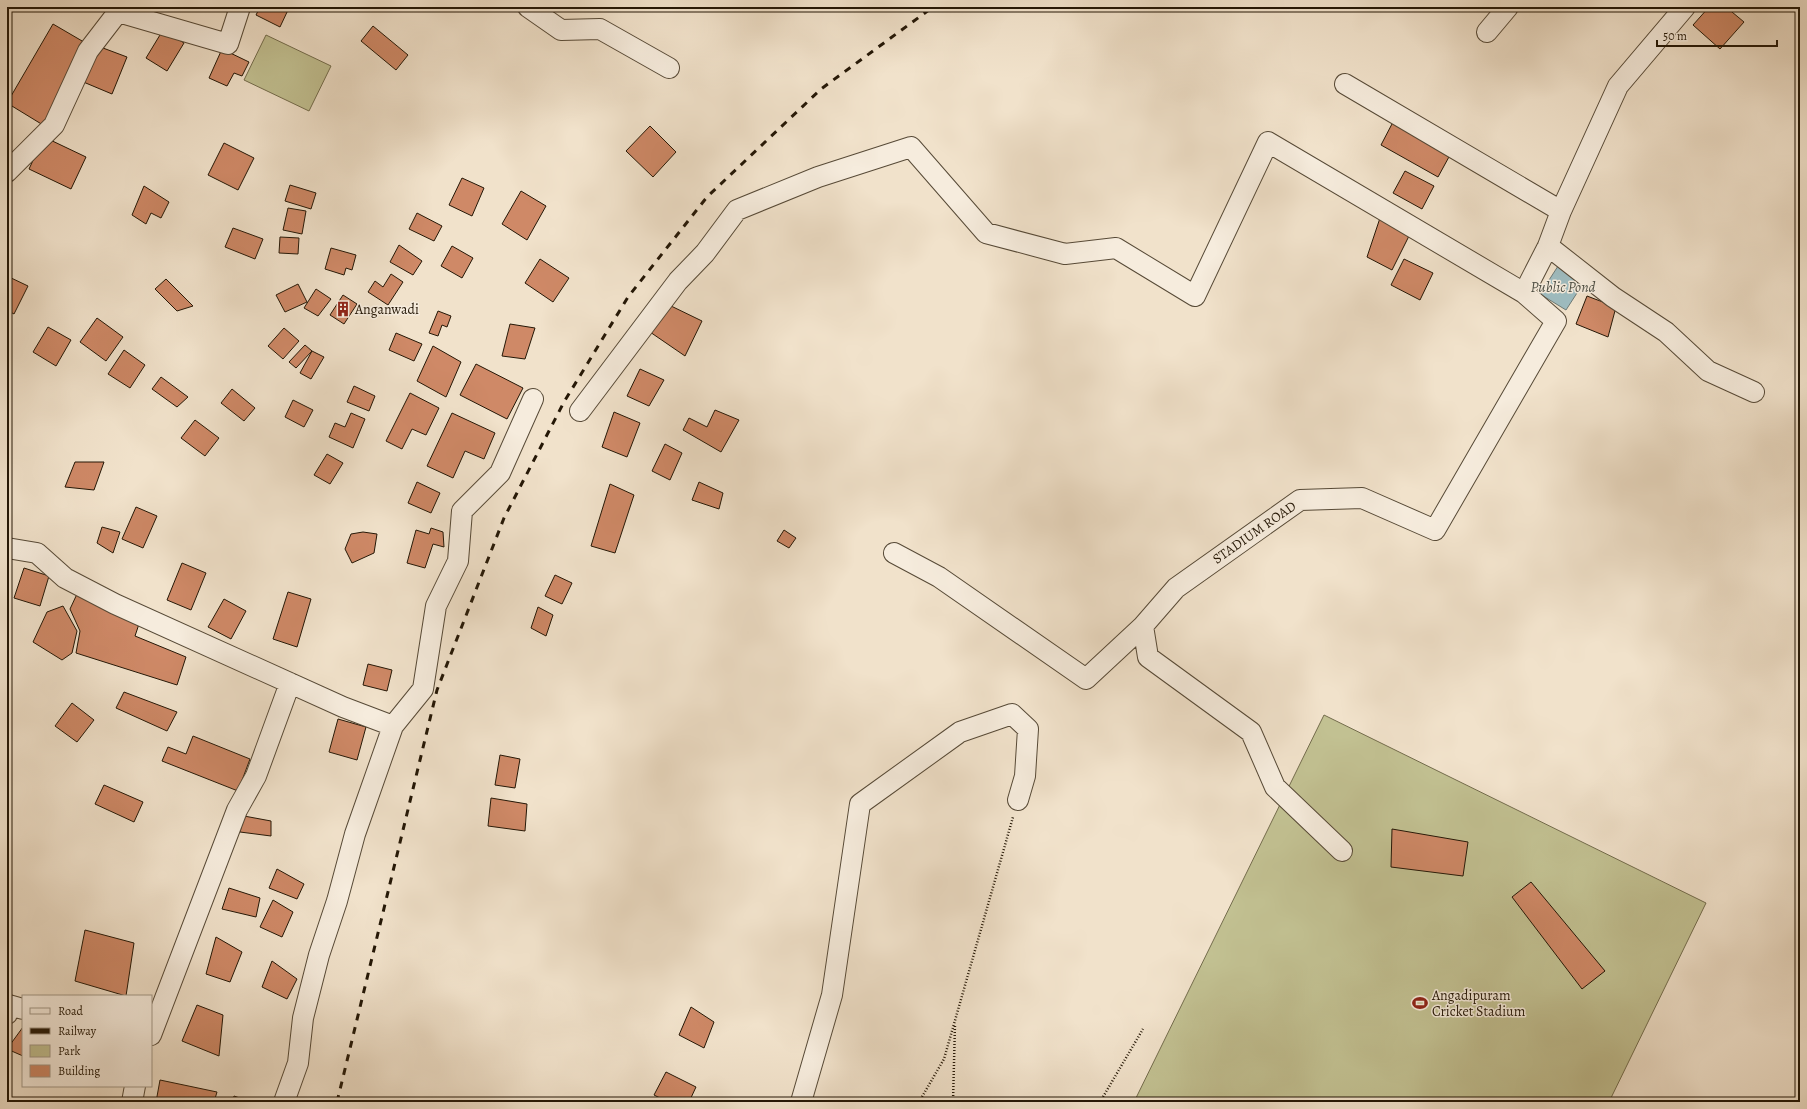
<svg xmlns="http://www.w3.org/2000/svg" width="1807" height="1109" font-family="Alegreya,serif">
<rect width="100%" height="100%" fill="#f1e2cb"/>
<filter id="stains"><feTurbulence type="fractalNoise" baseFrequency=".005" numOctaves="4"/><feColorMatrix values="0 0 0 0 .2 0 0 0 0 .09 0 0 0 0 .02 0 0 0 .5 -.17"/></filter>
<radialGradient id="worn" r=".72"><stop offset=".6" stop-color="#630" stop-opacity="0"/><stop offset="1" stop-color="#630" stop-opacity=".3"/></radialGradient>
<path fill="#c2c192" stroke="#736c4c" d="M266,35l65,31 -22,45 -65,-31z
M1324,715l382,188 -97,199h-475z"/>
<path fill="#9ebcc0" stroke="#6d7a76" d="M1560,263l26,16 -20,31 -26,-16z"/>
<path fill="#cf8967" stroke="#241706" d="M260,7h22l6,3 -8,17 -24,-12z
M1709,7h17l18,15 -24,27 -27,-24z
M53,24l36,21 -46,80 -36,-22z
M373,26l35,29 -12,15 -35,-29z
M163,30l21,13 -17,28 -21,-13z
M95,45l32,12 -15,37 -31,-13z
M222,49l27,13 -7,14 -8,-3 -7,13 -18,-8z
M1393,122l57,33 -12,22 -57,-32z
M650,126l26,26 -23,25 -27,-26z
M44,137l42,20 -15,32 -42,-20z
M224,143l30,15 -16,32 -30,-15z
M1405,171l29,15 -12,23 -29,-16z
M462,178l22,10 -12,28 -23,-11z
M290,185l26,8 -5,16 -26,-8z
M144,186l25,16 -8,16 -10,-5 -5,11 -14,-9z
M521,191l25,15 -19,34 -25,-16z
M288,208l18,3 -4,23 -19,-4z
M417,213l25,13 -8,15 -25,-12z
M1381,215l31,15 -20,40 -25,-13z
M233,228l30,11 -8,20 -30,-12z
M280,237l19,1 -1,16 -19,-1z
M399,245l23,16 -9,14 -23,-13z
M452,246l21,12 -11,20 -21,-12z
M331,248l25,7 -4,15 -6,-2 -2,7 -19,-6z
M540,259l29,19 -16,24 -28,-19z
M1404,259l29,14 -13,27 -29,-15z
M391,274l12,8 -15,23 -20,-13 7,-11 8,6z
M7,276l21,10 -14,28 -7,-4z
M166,279l27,27 -16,5 -22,-22z
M298,284l9,18 -22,10 -9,-17z
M316,289l15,10 -13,17 -14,-8z
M343,295l14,9 -13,20 -14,-9z
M1587,296l29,11 -8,30 -32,-13z
M669,305l33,16 -17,35 -35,-24z
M438,311l13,5 -4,11 -5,-2 -4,11 -9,-3z
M97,318l26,19 -17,24 -26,-19z
M510,324l25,4 -10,31 -23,-3z
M48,327l23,13 -15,26 -23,-14z
M284,328l15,13 -16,18 -15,-13z
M396,333l26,11 -8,17 -25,-11z
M305,345l7,6 -16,17 -7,-6z
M433,346l28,16 -15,35 -29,-16z
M124,350l21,15 -15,23 -22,-14z
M312,351l12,6 -13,22 -11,-6z
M476,364l47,24 -16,31 -47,-24z
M640,369l24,11 -15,26 -22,-10z
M161,377l27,20 -11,10 -25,-18z
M354,386l21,10 -6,15 -22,-9z
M232,389l23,19 -11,13 -23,-18z
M410,393l29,15 -13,27 -14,-6 -10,20 -16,-8z
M293,400l20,10 -9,17 -19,-10z
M715,410l24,10 -18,32 -38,-22 6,-12 18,9z
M614,412l26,11 -13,34 -25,-10z
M351,413l14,6 -12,29 -24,-11 6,-14 10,4z
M452,413l43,20 -11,26 -19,-8 -12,27 -26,-12z
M195,420l24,18 -14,18 -24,-18z
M665,444l17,9 -12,27 -18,-9z
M327,454l16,9 -13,21 -16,-9z
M75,462h29l-10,28 -29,-3z
M417,482l23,11 -9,20 -23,-10z
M699,482l24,11 -4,16 -27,-9z
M610,484l24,11 -19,58 -24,-7z
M136,507l21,9 -14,32 -21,-9z
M102,527l18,5 -7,21 -16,-10z
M431,528l12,4 1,15 -11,-3 -8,24 -18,-5 9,-33 13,4z
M784,530l12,8 -7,10 -12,-7z
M363,532l14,2 -3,19 -22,10 -7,-14 6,-15z
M182,563l24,10 -15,37 -24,-10z
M24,568l25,8 -9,30 -26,-8z
M555,575l17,8 -10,21 -17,-8z
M288,592l23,7 -14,48 -24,-8z
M77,594l63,27 -5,15 51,21 -9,28 -101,-32 4,-22 -10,-22z
M224,599l22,12 -15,28 -23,-12z
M63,606l14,25 -5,22 -10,7 -29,-18 14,-30z
M538,607l15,8 -7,21 -15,-8z
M368,664l24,6 -5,21 -24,-6z
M124,692l53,20 -10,19 -51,-23z
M72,703l22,17 -17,22 -22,-16z
M338,719l28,8 -9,33 -28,-8z
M193,736l57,23 -12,32 -76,-30 6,-14 18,7z
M500,755l20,4 -5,29 -20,-3z
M104,785l39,17 -9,20 -39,-18z
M491,798l36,6 -2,27 -37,-5z
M244,816l27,5v15l-31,-4z
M1392,829l76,13 -5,34 -72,-9z
M277,869l27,15 -7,15 -28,-11z
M1531,882l74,89 -23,18 -70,-92z
M229,888l31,10 -4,19 -34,-8z
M273,900l20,12 -11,25 -22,-10z
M85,930l49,13 -8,53 -51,-15z
M216,937l26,15 -12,30 -24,-8z
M272,961l25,18 -10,20 -25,-12z
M197,1005l26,10 -4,41 -37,-15z
M691,1007l23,15 -10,26 -25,-13z
M23,1027v29l-16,-7z
M666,1072l30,15 -7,15h-21l-14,-7z
M160,1080l57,12 -3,10h-58z
M234,1096l17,6h-19z"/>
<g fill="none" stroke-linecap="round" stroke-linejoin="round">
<defs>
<path id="minor" d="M528,7l33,23 39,-1 69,39
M118,12l110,32 12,-37
M1487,32l21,-25
M1345,84l216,127
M7,172l47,-47 34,-74 30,-39 2,-5
M1548,246l65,51 53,35 42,39 46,21
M1524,293l24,-47 13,-35 57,-125 67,-79
M580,411l98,-130 27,-28 32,-43 81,-33 93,-30 75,86 79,21 51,-6 79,48 73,-154 256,151 32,28 -121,209 -73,-32 -62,2 -124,88 -33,38 5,31 103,75 24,55 67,64
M7,548l30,5 28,25 50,26 228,103 50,19
M894,553l45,24 147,102 57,-53
M7,1014l2,-9 14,4
M151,1035l86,-225 19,-34 34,-93
M132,1102l3,-16
M284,1102l14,-39 5,-45 16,-63 18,-54 18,-67 38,-108 30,-37 13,-83 22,-45 4,-50 38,-38 33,-74
M801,1102l31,-107 28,-191 100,-72 52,-18 16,15 -3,47 -7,24"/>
</defs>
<use href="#minor" stroke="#574a37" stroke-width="22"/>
<path stroke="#241706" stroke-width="2.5" stroke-dasharray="1 2" stroke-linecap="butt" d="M919,1102l25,-43 69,-242
M953,1102l2,-78
M1100,1102l43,-73"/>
<use href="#minor" stroke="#f6ecdd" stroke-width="20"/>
<path stroke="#241706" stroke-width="3" stroke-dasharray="7 7" stroke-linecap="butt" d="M337,1102l100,-412 67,-172 60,-116 64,-105 79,-100 114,-108 112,-82"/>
</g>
<defs>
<symbol id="building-bare" viewBox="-9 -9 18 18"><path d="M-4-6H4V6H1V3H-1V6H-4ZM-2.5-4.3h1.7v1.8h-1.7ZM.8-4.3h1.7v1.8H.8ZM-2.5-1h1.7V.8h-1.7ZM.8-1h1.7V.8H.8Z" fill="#8f2418" stroke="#f6ecdd" stroke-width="2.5" paint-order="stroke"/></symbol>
<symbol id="stadium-bare" viewBox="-9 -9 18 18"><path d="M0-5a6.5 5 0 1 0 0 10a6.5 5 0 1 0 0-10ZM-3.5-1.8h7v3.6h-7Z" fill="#8f2418" stroke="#f6ecdd" stroke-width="2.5" paint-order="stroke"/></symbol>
</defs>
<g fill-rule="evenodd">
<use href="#building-bare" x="332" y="298" width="22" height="22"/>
<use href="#stadium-bare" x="1409" y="992" width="22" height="22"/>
</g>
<g text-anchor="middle" stroke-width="3" stroke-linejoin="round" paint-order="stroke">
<g font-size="14" fill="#241706" stroke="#f6ecdd" text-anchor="start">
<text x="355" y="314">Anganwadi</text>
<text x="1432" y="1000">Angadipuram<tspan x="1432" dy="16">Cricket Stadium</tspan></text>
</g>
<g font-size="14" fill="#241706" stroke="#f6ecdd">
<text transform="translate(1254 532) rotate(-35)" y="5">STADIUM ROAD</text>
</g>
<g font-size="15" font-style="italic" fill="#4f5147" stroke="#f6ecdd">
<text x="1563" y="292">Public Pond</text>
</g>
</g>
<rect width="1807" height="1109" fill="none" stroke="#f1e2cb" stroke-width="24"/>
<rect x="8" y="8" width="1791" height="1093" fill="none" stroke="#241706" stroke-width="2"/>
<rect x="12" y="12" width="1783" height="1085" fill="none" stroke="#241706"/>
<rect x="22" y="995" width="130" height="92" fill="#f6ecdd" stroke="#a29787"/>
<rect x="30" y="1008" width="20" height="6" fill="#f6ecdd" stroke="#a29787"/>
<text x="58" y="1015" font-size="12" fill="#241706">Road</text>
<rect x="30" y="1028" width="20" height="6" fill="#241706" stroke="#a29787"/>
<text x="58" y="1035" font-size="12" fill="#241706">Railway</text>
<rect x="30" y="1045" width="20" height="12" fill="#c2c192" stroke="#a29787"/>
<text x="58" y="1055" font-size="12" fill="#241706">Park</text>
<rect x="30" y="1065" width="20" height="12" fill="#cf8967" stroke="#a29787"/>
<text x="58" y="1075" font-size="12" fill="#241706">Building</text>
<path d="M1657 40v6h120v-6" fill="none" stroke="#241706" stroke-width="2"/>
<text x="1663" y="40" font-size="12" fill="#241706" stroke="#f6ecdd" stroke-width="3" paint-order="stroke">50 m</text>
<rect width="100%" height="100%" filter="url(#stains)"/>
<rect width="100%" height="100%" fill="url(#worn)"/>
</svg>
